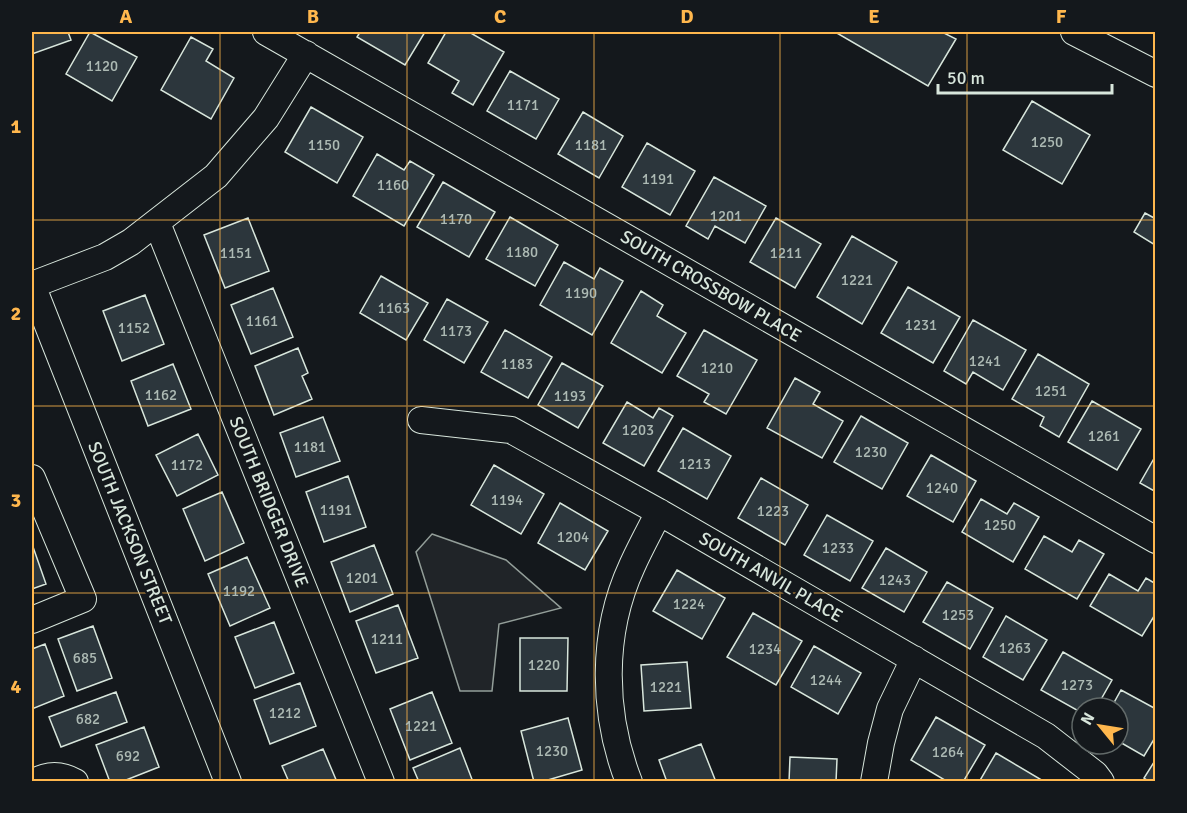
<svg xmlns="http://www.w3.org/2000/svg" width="1187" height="813" font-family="Signika,sans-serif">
<rect width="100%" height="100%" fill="#14181c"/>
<path fill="#202428" stroke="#939e99" stroke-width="1.5" d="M432,534l74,26 55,48 -62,16 -7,67h-32l-44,-139z"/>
<path fill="#2c363c" stroke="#d8e6dc" stroke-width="1.5" d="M32,32h36l3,8 -39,14z
M90,32l47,25 -25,44 -46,-27z
M360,32h65l-20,33 -48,-28z
M446,32h23l35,20 -31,53 -21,-12 7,-12 -31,-18z
M835,32h107l14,7 -28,47z
M191,37l22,12 -7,12 28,17 -23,41 -50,-29z
M510,71l49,28 -23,40 -49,-28z
M1032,101l58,34 -28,49 -59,-34z
M311,107l52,30 -26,46 -52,-31z
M583,112l40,24 -24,42 -41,-24z
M647,143l48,28 -25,44 -48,-28z
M377,154l27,16 6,-9 24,14 -30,51 -51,-30z
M714,177l52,29 -21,37 -30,-17 -7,13 -22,-13z
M443,182l52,30 -26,45 -52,-30z
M1145,213l11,6 -1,26 -21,-13z
M510,217l48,28 -23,41 -49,-27z
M248,218l21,53 -44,17 -21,-53z
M776,218l45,26 -26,44 -45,-26z
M852,236l45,26 -35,62 -45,-27z
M564,262l30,17 6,-11 23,13 -31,54 -52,-30z
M381,276l47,27 -22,37 -46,-27z
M908,287l52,30 -27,46 -52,-30z
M273,288l20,49 -42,17 -20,-49z
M641,291l22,14 -6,11 29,17 -24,40 -51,-30z
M145,295l19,49 -42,17 -19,-50z
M447,299l41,23 -24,41 -40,-23z
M973,320l53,30 -23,40 -30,-18 -7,12 -22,-13z
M505,330l47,27 -24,41 -47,-26z
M704,330l53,30 -31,54 -22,-12 5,-8 -32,-18z
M298,348l10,25 -6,3 10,23 -38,16 -19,-49z
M1038,354l51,30 -30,53 -19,-11 4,-9 -32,-18z
M562,363l41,23 -25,42 -40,-23z
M173,364l18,45 -43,17 -17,-45z
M795,378l25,14 -7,12 30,17 -21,37 -55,-30z
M1092,401l49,28 -24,41 -49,-28z
M627,402l26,16 6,-10 14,8 -29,50 -41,-23z
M861,416l47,27 -26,46 -48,-27z
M323,417l17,44 -44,16 -16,-44z
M683,428l48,28 -24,43 -49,-28z
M198,434l20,41 -41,21 -21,-41z
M931,455l45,26 -23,41 -46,-26z
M1156,455v37l-16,-9z
M494,465l50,29 -23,40 -50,-29z
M348,476l18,51 -42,15 -18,-50z
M761,478l47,27 -23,40 -47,-27z
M222,492l22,51 -39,18 -22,-52z
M981,499l26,15 7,-11 25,14 -26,45 -51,-30z
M560,503l48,28 -23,39 -47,-27z
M827,515l46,26 -23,40 -46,-26z
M1044,536l28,16 7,-12 25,14 -27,45 -52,-30z
M32,544l14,40 -14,5z
M374,545l19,49 -43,18 -19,-50z
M886,548l41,24 -23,40 -42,-24z
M247,557l23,51 -40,18 -22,-52z
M677,570l48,28 -23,41 -49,-28z
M1109,574l29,17 8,-13 10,6v29l-14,23 -52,-30z
M947,582l46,26 -23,41 -47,-27z
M398,605l20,53 -42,15 -20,-52z
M753,613l49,28 -26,44 -49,-28z
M1006,616l41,24 -24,40 -40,-23z
M274,622l20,51 -39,15 -20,-51z
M93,626l19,52 -35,13 -19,-52z
M520,638h48l-1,53h-47z
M45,644l19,52 -32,13v-60z
M814,646l47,27 -23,41 -47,-27z
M1063,652l49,28 -16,28h-14v5l-41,-23z
M687,662l4,46 -47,3 -3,-46z
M300,683l16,43 -46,18 -16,-44z
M1121,690l35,19v27l-12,20 -26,-15v-33h-7z
M116,692l11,30 -66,25 -12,-30z
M432,692l20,51 -42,17 -20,-51z
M936,717l49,28 -22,37h-15l-37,-22z
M568,718l14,52 -41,12h-7l-13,-51z
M144,727l15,40 -38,15h-11l-14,-37z
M701,744l15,38h-49l-8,-22z
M460,748l13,34h-54l-6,-14z
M323,749l14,33h-48l-7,-16z
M996,753l49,29h-66z
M790,757l47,2 -1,23h-47z
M1156,759v23h-6l-6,-4z"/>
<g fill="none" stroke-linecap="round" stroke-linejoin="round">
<defs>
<path id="minor" d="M266,32l890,508
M1074,32l82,42
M157,223l224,559
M32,285l196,497
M32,285l73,-28 26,-15 85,-66 50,-58 40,-64
M421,420l90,10 148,82 387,224 49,38 6,8
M32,478l51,121 -51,21
M34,782c14,-8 27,-8 41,0
M629,782c-27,-69 -28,-149 3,-216 8,-18 18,-36 27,-54
M874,782l7,-39 9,-34 24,-50"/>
</defs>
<use href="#minor" stroke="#d8e6dc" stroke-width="28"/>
<use href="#minor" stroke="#14181c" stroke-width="26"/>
</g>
<path fill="none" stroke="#ffb74d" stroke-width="1.5" stroke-opacity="0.55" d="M220,32v750M407,32v750M594,32v750M780,32v750M967,32v750M32,220h1124M32,406h1124M32,593h1124"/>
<g text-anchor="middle" stroke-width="4.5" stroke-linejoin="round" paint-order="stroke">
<g font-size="15" fill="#adbab4">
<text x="102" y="71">1120</text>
<text x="523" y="110">1171</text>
<text x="1047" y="147">1250</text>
<text x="324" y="150">1150</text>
<text x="591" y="150">1181</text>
<text x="658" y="184">1191</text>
<text x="393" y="190">1160</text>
<text x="726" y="221">1201</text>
<text x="456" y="224">1170</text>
<text x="522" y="257">1180</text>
<text x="236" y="258">1151</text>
<text x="786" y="258">1211</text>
<text x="857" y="285">1221</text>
<text x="581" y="298">1190</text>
<text x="394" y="313">1163</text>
<text x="262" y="326">1161</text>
<text x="921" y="330">1231</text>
<text x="134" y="333">1152</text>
<text x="456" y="336">1173</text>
<text x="985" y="366">1241</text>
<text x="517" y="369">1183</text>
<text x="717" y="373">1210</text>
<text x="1051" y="396">1251</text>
<text x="161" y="400">1162</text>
<text x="570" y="401">1193</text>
<text x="638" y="435">1203</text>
<text x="1104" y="441">1261</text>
<text x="310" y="452">1181</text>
<text x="871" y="457">1230</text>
<text x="695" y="469">1213</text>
<text x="187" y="470">1172</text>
<text x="942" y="493">1240</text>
<text x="507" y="505">1194</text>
<text x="336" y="515">1191</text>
<text x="773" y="516">1223</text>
<text x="1000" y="530">1250</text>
<text x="573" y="542">1204</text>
<text x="838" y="553">1233</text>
<text x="362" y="583">1201</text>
<text x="895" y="585">1243</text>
<text x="239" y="596">1192</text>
<text x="689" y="609">1224</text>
<text x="958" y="620">1253</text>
<text x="387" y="644">1211</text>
<text x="1015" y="653">1263</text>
<text x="765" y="654">1234</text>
<text x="85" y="663">685</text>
<text x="544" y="670">1220</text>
<text x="826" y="685">1244</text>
<text x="1077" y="690">1273</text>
<text x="666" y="692">1221</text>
<text x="285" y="718">1212</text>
<text x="88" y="724">682</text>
<text x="421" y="731">1221</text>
<text x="552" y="756">1230</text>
<text x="948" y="757">1264</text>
<text x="128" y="761">692</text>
</g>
<g font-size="18" fill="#d8e6dc" stroke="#14181c">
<text transform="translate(711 286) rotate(30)" y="6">SOUTH CROSSBOW PLACE</text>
<text transform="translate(269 502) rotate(68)" y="6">SOUTH BRIDGER DRIVE</text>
<text transform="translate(130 533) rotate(68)" y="6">SOUTH JACKSON STREET</text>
<text transform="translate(771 577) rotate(30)" y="6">SOUTH ANVIL PLACE</text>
</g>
</g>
<rect width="1187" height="813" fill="none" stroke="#14181c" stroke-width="66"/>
<g transform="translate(1100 726) rotate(300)"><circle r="28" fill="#14181c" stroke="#626a69" stroke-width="1.5"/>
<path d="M0-4.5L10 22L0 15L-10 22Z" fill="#ffb74d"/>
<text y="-9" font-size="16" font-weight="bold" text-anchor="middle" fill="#d8e6dc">N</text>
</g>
<path d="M938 84v9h174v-9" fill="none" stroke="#d8e6dc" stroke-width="3"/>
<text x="947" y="84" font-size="18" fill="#d8e6dc" stroke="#14181c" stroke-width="4.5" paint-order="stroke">50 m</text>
<rect x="33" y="33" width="1121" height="747" fill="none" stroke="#ffb74d" stroke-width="2"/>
<g font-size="20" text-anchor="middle" font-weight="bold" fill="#ffb74d">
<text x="126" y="23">A</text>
<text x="313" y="23">B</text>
<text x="500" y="23">C</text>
<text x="687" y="23">D</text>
<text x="874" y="23">E</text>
<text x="1061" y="23">F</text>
<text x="16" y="133">1</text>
<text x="16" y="320">2</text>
<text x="16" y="507">3</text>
<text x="16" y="693">4</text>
</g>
</svg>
